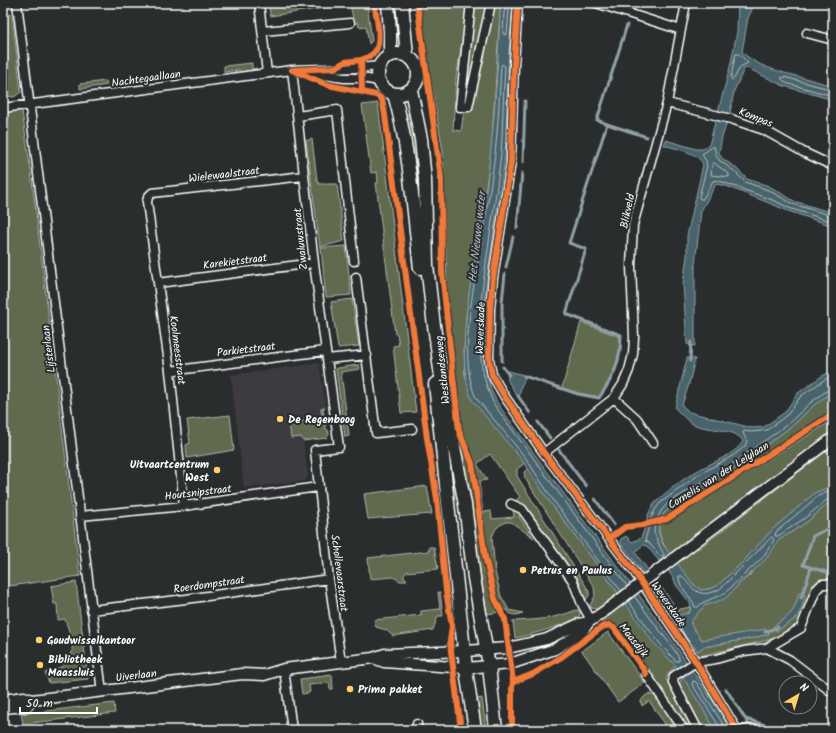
<svg xmlns="http://www.w3.org/2000/svg" width="836" height="733" font-family="Kalam,sans-serif">
<rect width="100%" height="100%" fill="#2a2d2e"/>
<filter id="ink" filterUnits="userSpaceOnUse"><feTurbulence type="fractalNoise" baseFrequency=".025" numOctaves="2"/><feDisplacementMap in="SourceGraphic" scale="8" xChannelSelector="R" yChannelSelector="G"/><feConvolveMatrix kernelMatrix="1 2 1 2 8 2 1 2 1" color-interpolation-filters="sRGB"/></filter>
<g filter="url(#ink)">
<path fill="#3e3b3f" d="M319,363l7,43 -3,3 3,20 2,1 1,5 -3,3 -23,3 5,36 -3,4 -61,7 -13,-113z"/>
<path fill="#606a50" stroke="#b0b4a8" fill-rule="evenodd" d="M269,3h98l5,38 -3,3 -3,-18 -7,1 -1,-4h-4l-4,-19 -80,12z
M419,3h47l-3,34 -7,41 -3,52 8,1 3,-21 29,-104 10,-2 -3,8 -8,128 -3,27 -23,149 -2,33 1,27 60,87 -8,6v7l72,115v5l-4,5 -16,-34 -42,-58 -7,-6 -6,-1 6,-5 -30,-43 -13,10 10,16 -8,1 4,31 8,-1 1,8 22,-2 -1,-8 3,1 6,4 -3,3 15,21 -23,-16h-5l-6,3 -5,5 -3,7 3,35 6,24 8,14 14,3c-7,3 -13,3 -17,-4l-3,2 -6,-13 -13,-52 -11,-84 -12,-33 -14,-139 -4,-138 -20,-119z
M475,3h12l-23,103z
M12,14l9,78 -7,5 -7,-1 -4,-31v-50z
M252,63v6l5,-1v1l-15,3 -4,-2 -14,2v-6z
M106,81l1,4 -27,4v-5z
M378,103l38,309 -15,1 -8,-67 6,-1 -2,-11h-2l-19,-151h2l-1,-11 -6,1 -9,-68z
M18,110l4,1 9,61 49,404 -77,11v-476z
M412,113l9,58 2,50h-5l-15,-106z
M312,139l5,41 2,4h18l7,57 -24,6 -14,-106z
M346,246l5,49 -25,2 -5,-49z
M352,299l7,47 -21,2 -7,-46z
M581,322l39,15c-1,24 -7,40 -21,60l-21,-4 -16,-5z
M357,365h2l1,4 -19,3 8,64 -4,1 -9,-68 2,-1z
M833,391v20l-141,90 -30,16 1,-3 8,-7 44,-29 14,-6 63,-46 21,-20z
M325,407l-2,2 3,20 2,1 1,5 -3,3 -23,3 -2,-4 -10,1 -2,-15 33,-4 -1,-11z
M230,415l4,35 -47,8 -1,-13 4,-2 -3,-23z
M833,420v11l-143,107 8,11 135,-103v39l-2,2 -15,5 -43,37 -31,34 -25,23 -8,3 -8,1 -7,-5c-12,-15 -37,-40 -35,-60l19,-10z
M458,434l12,29 12,91 12,48 6,10 -13,2 -15,-92 -17,-87z
M528,468l22,34 66,88 5,10 5,4 42,54 8,8 -6,5 -4,8 30,51h-7l-74,-105c-6,-3 -10,-1 -14,-3l12,-9 -7,-10 -9,6 -6,-1 -1,-3 5,-9 -1,-9 -69,-109 -1,-6z
M427,486l5,28 -64,5 -4,-25z
M833,499v81h-12l-9,6 -9,30 -7,10 -8,6 -20,8 -68,16 -7,-1 -21,-32 -1,-6 9,-8 11,-2 -2,6 -5,1 -5,13 8,12 11,12 5,-4 50,-9 16,-4 -2,-4 -65,10 -11,-15v-4l13,-15 24,-10 13,-14 8,-6 30,-36 28,-18zM799,593l-2,24 -5,4 -16,10 -2,-5c17,-11 20,-13 25,-33z
M429,547h5l4,22 -32,3 -2,3v3h2v3h-6l-7,-4 -23,2 -2,-21 61,-7z
M76,582l12,97 -39,4 -4,-10c7,-3 14,-4 20,-9 14,-11 4,-32 0,-45l-7,1 -1,-16h-3l-3,-18z
M438,592h2l3,24h-5l-5,14 -40,6 -7,-6 -10,-3 -2,-7 47,-5v-4l19,-2z
M576,610h2l2,3 -1,6c-6,4 -11,4 -18,6 -15,5 -30,10 -46,13l-2,-17c22,-1 42,-2 63,-11z
M608,632l37,51 -27,19 -36,-51z
M332,675l1,14h-3l-1,-6 -20,2 1,7 -2,1 -6,1 -2,-15z
M683,676l33,54h-15l-22,-42 1,-6z
M648,694l7,2 24,34h-10l-20,-29 -7,5 -1,-5 3,-4z
M482,698l4,32h-6l-3,-31z
M114,703l1,10 -92,11 -2,-10z"/>
<path fill="#48646c" stroke="#91a2a7" d="M503,3h8v2l2,2 -4,43 -4,106 -21,144 -1,35 1,24 7,31 7,14 12,17 157,212 65,97h-16l-40,-64 -24,-25 -26,-37 -5,-4 -5,-10 -66,-88 -28,-42 -50,-60c-9,-22 -8,-45 -7,-69 4,-56 19,-110 24,-165 6,-51 9,-103 11,-154z
M738,3h17l-7,15 -6,34c22,22 64,23 91,35v13l-49,-14 -37,-18 -3,1 -10,22 -4,22 -8,24 -3,16 3,5 14,10 11,11 22,7 25,15 39,12v13l-45,-15 -14,-6 -48,-19 -10,-2 -15,27 -6,54v81l-8,-2 -4,-60 4,-28v-20l16,-71c-4,-13 -27,-16 -39,-20l2,-5 30,9h7l6,-4 21,-78 7,-35z
M687,358l8,1 -6,25 -7,21 7,7 63,16 12,-1 21,-15 13,-19 24,-17 11,-5v20l-20,15 -21,20 -63,46 -14,6 -44,29 -8,7 -4,11 -1,7 5,13 31,40 7,5 8,-1 8,-3 25,-23 31,-34 43,-37 15,-5 2,-2v14l-26,23 -28,18 -13,19 -25,23 -13,14 -4,3 -20,7 -13,15v4l11,15 65,-11 2,5 -16,4 -50,9 -5,4 -11,-12 -12,-22 3,-2 11,-2 2,-4 -1,-6 -14,-18 -2,-6 -13,-19 -2,1 -12,-15 -4,-1 -7,6v3l37,49 -4,3 -49,-64 1,-3 5,-3 6,6 9,-4c6,-13 5,-28 17,-38 10,-10 27,-22 39,-29 13,-8 40,-17 46,-30 -8,-14 -40,-10 -52,-18 -6,-4 -11,-10 -16,-15z
M509,371l18,5 -6,10 -2,13 -11,-18 -1,-9z
M799,593l6,2c-4,22 -10,25 -29,36l-2,-5c17,-11 20,-13 25,-33z"/>
<path fill="#2a2d2e" d="M663,517l-1,6 -19,5 1,-6z"/>
<g fill="none" stroke-linecap="round" stroke-linejoin="round">
<path stroke="#b6c1c4" stroke-width="1" d="M507,7l2,2 -2,25 -2,1 -2,-1 1,-21 1,-5z
M736,54h3l9,9 -8,4 -6,12 -2,1 -1,-2z
M833,90l-49,-13 -3,1 5,5 47,13
M714,163l15,11v3l-18,-2 1,-11z
M833,216l-40,-12 -25,-14 -23,-8 -11,-11 -15,-11 -3,-5 -2,-9 -12,8 4,7 1,5 -8,31 1,2h3l10,-18 4,-1 58,21 14,7 44,14
M833,375l-9,5 -23,16 -13,18 -21,16 -15,2 -8,-1 -1,2 4,8 -2,5 -11,9 -36,20 -38,28 -5,7 -4,8 -6,23 5,3 10,12h4v-2l-4,-7 -6,-15 1,-8 6,-13 7,-8 45,-28 14,-7 62,-45 21,-20 19,-14 4,-1
M833,490l-15,6 -42,36 -1,4h3l27,-18 24,-20 4,-1
M772,537l2,3 -11,17 -38,36 -23,10 -4,4h-3c-3,-11 -17,-19 -16,-31h3c12,15 18,23 38,13z
M621,591l-68,-91 -28,-43 -49,-59c-17,-37 -4,-100 2,-139 5,-30 11,-60 15,-90 5,-34 6,-69 8,-103l1,-2 3,2c-2,30 -2,59 -4,88 -4,36 -10,73 -15,109 -7,49 -14,97 9,143l132,180
M628,601c16,20 29,42 48,60h3v-3l-4,-7 -41,-55
M719,730v-4l-27,-42 1,-3 3,1 31,48"/>
<path stroke="#91a2a7" stroke-width="3" d="M634,9l2,-6
M607,124l40,13
M523,162l2,-61
M517,228l5,-55
M506,267l7,-30
M502,361v-59l3,-28
M690,361l1,-19
M503,367l6,8
M524,376l54,18 21,4c15,-22 22,-36 22,-63l-55,-21 20,-65 -17,-6 38,-119 -10,-4 30,-95
M518,396l12,17
M538,422l12,16
M559,450l27,36
M595,499l19,26
M833,526l-20,10 -10,29 30,9
M801,598l10,-30
M765,632l13,-5
M726,689l22,34
M746,719l34,11"/>
<defs>
<path id="minor" d="M17,3l85,689
M259,3l8,70
M471,3l-11,104h8l23,-104
M518,3l-4,62 -3,97 -18,116 -3,30 -1,51 3,16 13,22 39,56 91,120 30,43 31,46 41,68
M596,3l85,27
M263,31l87,-8
M807,33l26,7
M292,70l22,193 25,184 -24,3 14,129 12,83
M304,72l40,6h18l17,3
M667,103l64,16 33,11 39,22 30,14
M3,108l289,-38c29,-2 58,0 87,-4
M298,116l39,-6 17,151
M356,277l20,156 36,-4
M158,283l156,-20
M327,359l40,-4
M170,371l155,-20
M614,398l23,21 16,24
M544,453l70,-55 9,-14 6,-14 4,-16 1,-17 -3,-71 2,-41 34,-122 19,-100
M511,504l11,5 51,72 9,23 9,16
M184,506l-14,-135 -23,-169 1,-5 4,-4 152,-17
M80,516l104,-10 134,-19
M91,610l95,-11 143,-20
M767,648l23,12 43,33
M284,669l8,61
M646,674l38,56
M417,724v6
M698,730l-25,-48 1,-6 22,-14 20,-3 28,-8 23,-3 34,-20 15,-38 6,-6h11
M744,730l8,-1 4,1"/>
<path id="tertiary" d="M699,539l134,-101
M373,658l11,4 69,5 14,1 43,-4 45,-15 26,-16 8,-11 20,-14
M3,700l21,-3 8,3 210,-26 22,1 20,-6 89,-11 12,-4 80,-3 43,-3 39,-9 32,-15 10,-2
M3,708l24,-2 5,-6"/>
<path id="secondary" d="M388,3l2,29v23
M402,3l5,52
M378 74a20 20 0 1 1 40 0a20 20 0 1 1-40 0Z
M411,90l10,49 4,41 2,85 6,53 8,59 24,128 9,73 15,88 7,64
M394,94c16,56 19,116 26,174
M435,384l32,293 8,53"/>
</defs>
<use href="#minor" stroke="#fff" stroke-width="11"/>
<use href="#tertiary" stroke="#fff" stroke-width="13"/>
<use href="#secondary" stroke="#fff" stroke-width="15"/>
<use href="#minor" stroke="#2a2d2e" stroke-width="8"/>
<use href="#tertiary" stroke="#2a2d2e" stroke-width="10"/>
<use href="#secondary" stroke="#2a2d2e" stroke-width="12"/>
<defs>
<path id="tertiary-bridge" d="M609,608l90,-69"/>
</defs>
<use href="#tertiary-bridge" stroke="#fff" stroke-width="13" stroke-linecap="butt"/>
<use href="#tertiary-bridge" stroke="#2a2d2e" stroke-width="10"/>
<defs>
<path id="cycleway" d="M374,3c2,12 8,36 2,47 -3,5 -9,8 -15,10l1,32 14,3 6,4 3,16 42,323 10,61 9,92 6,35 -2,15 1,10 10,79
M417,3l24,175 1,94 17,159 13,32 13,93 10,43 10,20 8,63 -1,5v43
M518,3l-4,62 -3,97 -18,116 -3,30 -1,51 3,16 13,22 39,56 91,120 30,43 31,46 41,68
M292,70l36,15 34,7
M294,70l40,-2 11,-6 16,-2
M609,539l16,-12 17,-2 25,-6 166,-105
M513,682l20,-8 27,-16 42,-31 7,-2 5,3 30,42 2,4"/>
</defs>
<use href="#cycleway" stroke="#2a2d2e" stroke-width="8"/>
<use href="#cycleway" stroke="#f17a3a" stroke-width="6"/>
</g>
</g>
<g fill="#ffd166" stroke="#2a2d2e" stroke-width="1.5">
<circle cx="280" cy="419" r="4"/>
<circle cx="217" cy="470" r="4"/>
<circle cx="523" cy="570" r="4"/>
<circle cx="39" cy="640" r="4"/>
<circle cx="40" cy="665" r="4"/>
<circle cx="350" cy="689" r="4"/>
</g>
<g text-anchor="middle" stroke-width="4" stroke-linejoin="round" paint-order="stroke">
<g font-size="11" fill="#fff" stroke="#2a2d2e">
<text transform="translate(146 78) rotate(-8)" y="4">Nachtegaallaan</text>
<text transform="translate(756 117) rotate(22)" y="4">Kompas</text>
<text transform="translate(224 174) rotate(-7)" y="4">Wielewaalstraat</text>
<text transform="translate(627 211) rotate(-78)" y="4">Blikveld</text>
<text transform="translate(300 239) rotate(-96)" y="4">Zwaluwstraat</text>
<text transform="translate(235 261) rotate(-7)" y="4">Karekietstraat</text>
<text transform="translate(480 328) rotate(-88)" y="4">Weverskade</text>
<text transform="translate(48 349) rotate(-97)" y="4">Lijsterlaan</text>
<text transform="translate(246 349) rotate(-7)" y="4">Parkietstraat</text>
<text transform="translate(178 350) rotate(83)" y="4">Koolmeesstraat</text>
<text transform="translate(442 370) rotate(-96)" y="4">Westlandseweg</text>
<text transform="translate(718 475) rotate(-32)" y="4">Cornelis van der Lelylaan</text>
<text transform="translate(198 492) rotate(-7)" y="4">Houtsnipstraat</text>
<text transform="translate(340 573) rotate(83)" y="4">Schollevaarstraat</text>
<text transform="translate(209 584) rotate(-8)" y="4">Roerdompstraat</text>
<text transform="translate(669 604) rotate(55)" y="4">Weverskade</text>
<text transform="translate(634 640) rotate(52)" y="4">Maasdijk</text>
<text transform="translate(136 675) rotate(-7)" y="4">Uiverlaan</text>
</g>
<g font-size="11" font-weight="bold" fill="#fff" stroke="#2a2d2e" text-anchor="start">
<text x="288" y="423">De Regenboog</text>
<text x="209" y="468" text-anchor="end">Uitvaartcentrum<tspan x="209" dy="13">West</tspan></text>
<text x="531" y="574">Petrus en Paulus</text>
<text x="47" y="644">Goudwisselkantoor</text>
<text x="48" y="663">Bibliotheek<tspan x="48" dy="13">Maassluis</tspan></text>
<text x="358" y="693">Prima pakket</text>
</g>
<g font-size="12" font-style="italic" fill="#adb9bd" stroke="#2a2d2e">
<text transform="translate(477 237) rotate(-84)" y="4">Het Nieuwe water</text>
</g>
</g>
<rect width="836" height="733" fill="none" stroke="#2a2d2e" stroke-width="16"/>
<rect x="8" y="8" width="820" height="717" fill="none" stroke="#fff" stroke-width="1.5" filter="url(#ink)"/>
<g transform="translate(798 695) rotate(38)"><circle r="19" fill="#2a2d2e" stroke="#7f8182"/>
<path d="M0-3L7 15L0 10L-7 15Z" fill="#ffd166"/>
<text y="-6" font-size="11" font-weight="bold" text-anchor="middle" fill="#ffffff">N</text>
</g>
<path d="M20 707v6h77v-6" fill="none" stroke="#ffffff" stroke-width="2"/>
<text x="26" y="707" font-size="12" fill="#ffffff" stroke="#2a2d2e" stroke-width="3" paint-order="stroke">50 m</text>
</svg>
